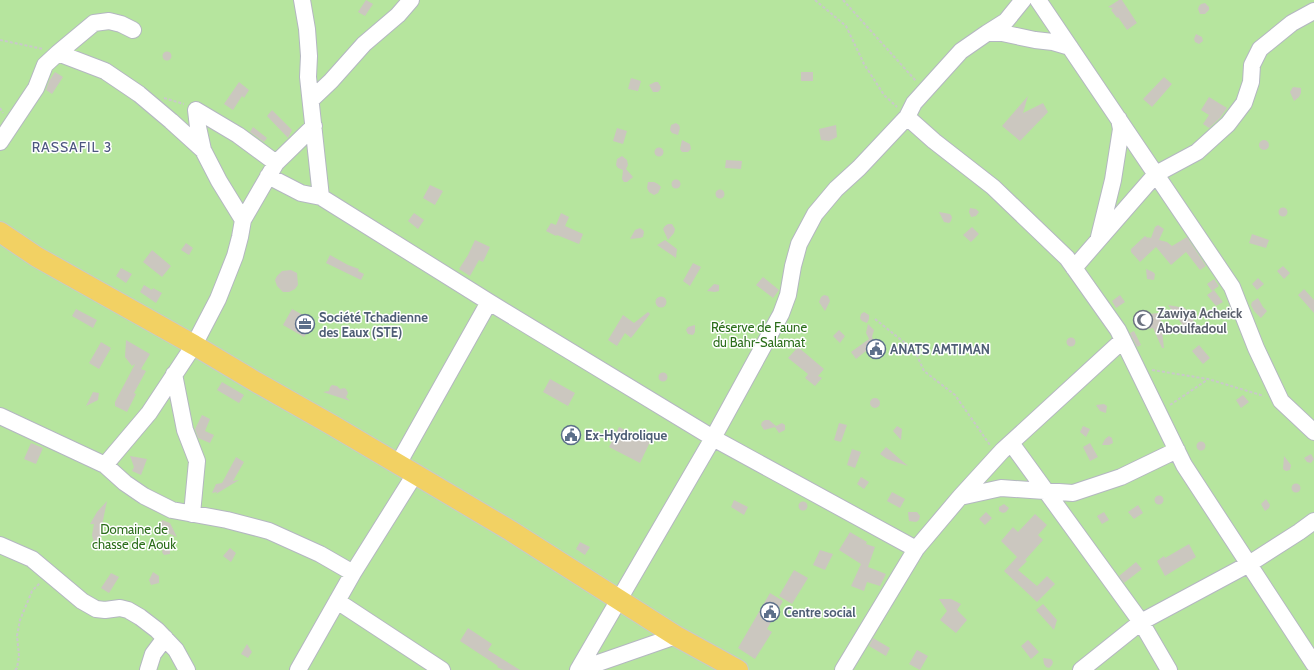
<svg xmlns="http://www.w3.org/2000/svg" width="1314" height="670" font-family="Cabin,sans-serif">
<rect width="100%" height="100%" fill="#efe9e1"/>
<path fill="#b6e59e" d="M0,0h1314v670h-1314z"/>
<path fill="#cbc7bf" d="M366,0l7,4 -8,12 -7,-4z
M1119,0h3l15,23 -10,7 -9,-13 -1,1 -6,-8 2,-2 -5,-1z
M1205,3l4,4v3l-4,4h-5l-2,-5 1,-3 2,-2z
M1196,34l6,3 1,4 -4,3 -4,-2 -1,-3z
M162.5 56a4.5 4.5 0 1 1 9 0a4.5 4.5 0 1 1-9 0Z
M55,72l8,5 -11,17 -6,-4 3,-9z
M801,72h12v9h-12z
M1164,77l8,7 -20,23 -9,-8z
M631,78l10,3 -3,10 -10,-2z
M239,82l10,8 -5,8 -2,-2 -9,14 -9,-6z
M655,82h3l3,5 -1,3 -2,2h-5l-4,-7z
M1293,87l8,1v5l-2,4 -5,4 -4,-9z
M1028,96l-5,17 20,-10 5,9 -28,29 -18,-15z
M1209,97l18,11 -7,10 -11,10 -6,-4 6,-9 -8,-5z
M272,110l20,20 -4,8 -21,-22z
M676,123l3,2 1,3 -2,7 -6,-2 -2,-3 1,-5z
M836,125l1,12 -8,4 -8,-1 -2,-11z
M253,127l14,11 -3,4 -14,-10z
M617,128l10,3 -4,13 -10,-3z
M1259 145a5 5 0 1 1 10 0a5 5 0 1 1-10 0Z
M682,140l8,4 1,5 -3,3h-6l-2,-3z
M654.5 152a4.5 4.5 0 1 1 9 0a4.5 4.5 0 1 1-9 0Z
M622,156l5,4 1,5 -2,4 7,8 -6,5h-3l-2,-3 1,-9 -5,-2 -2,-3 1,-6z
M726,160l16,1 -1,8 -16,-1z
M671.5 184a4.5 4.5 0 1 1 9 0a4.5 4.5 0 1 1-9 0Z
M648,182h6l4,2 3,3 -3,6 -4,2 -5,-3 -2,-4z
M430,185l13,6 -8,14 -12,-7z
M715.5 194a4.5 4.5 0 1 1 9 0a4.5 4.5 0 1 1-9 0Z
M1278.5 212a4.5 4.5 0 1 1 9 0a4.5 4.5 0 1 1-9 0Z
M970,208l6,1 3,3 -3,4 -5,1 -2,-5z
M939,212l11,2 2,3 -1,4 -2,2 -5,-1z
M414,213l10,7 -6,9 -10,-8z
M561,213l8,4 -4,9 18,8 -4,10 -22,-9 -1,1 -10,-5 5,-8 5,2z
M668,224h4l3,5 -1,4 -6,7 -5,-11 2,-3z
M1158,225l6,4 -5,11 8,2 5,4 15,-9 19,29 -6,4 -14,-18 -15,13 -15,-18 -16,15 -9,-10v-3l14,-13 5,4 -3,-3 4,1 4,-11z
M972,227l7,7 -8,8 -8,-7z
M640,228l3,2 1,2 -1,5 -3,1 -10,1 5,-9z
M1252,234l17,6 -3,8 -17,-5z
M475,240l15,7 -7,15 -4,-2 -9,16 -11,-7 9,-14z
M665,240l12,9 -1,9 -19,-13z
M186,243l7,5 -4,7 -8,-5z
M152,250l19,16 -9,11 -19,-15z
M330,255l18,10 11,4 -1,2 6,3 -3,6 -35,-17z
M693,263l8,4 -11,19 -7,-5z
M1283,266l7,7 -6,6 -7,-8z
M121,268l11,6 -6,9 -10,-7z
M1146,269l7,3 2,2 -1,6 -7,-1z
M291,270l6,3 1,12 -3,4 -6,3h-6l-6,-6 -2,-6 2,-4 5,-5z
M763,277l16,13 -6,8 -17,-13z
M1258,278l6,6 -7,6 -5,-6z
M1214,279l5,7 -7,5 -5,-7z
M714,284l5,1v6l-4,1 -8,-1z
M144,285l8,5 1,-2 9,5 -6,10 -16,-11z
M1304,289l10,11v13l-16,-18z
M1214,290l9,12 -7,4 -9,-11z
M824,295l4,1 2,5 -5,10 -6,-9 2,-5z
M1120,295l5,7 -9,6 -4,-7z
M655.5 302a5.5 5.5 0 1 1 11 0a5.5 5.5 0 1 1-11 0Z
M1258,298l5,9 4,4 -6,7 -7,-7 -3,-6 1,-3z
M1168,305l17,3 9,13 -10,6z
M76,309l21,11 -4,8 -21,-12z
M292,309l22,12 -10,16 -21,-12z
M648,312l2,2 -19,24 -6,-5 -8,13 -9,-6 15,-25 11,8z
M864,312l5,3v4l-2,4 -5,-2 -2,-3 1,-4z
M1160,313l4,35h-2l-9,-20 -4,1 -2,-15z
M868,324l6,6 -2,7 4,6 -20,16 -5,-7 18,-13 -3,-6z
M695,325v7l-2,3 -5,-1 -2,-4 2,-3z
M839,330l6,6 -5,7 -7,-7z
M1134,331l7,14 -4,2 -7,-14z
M1066.5 342a4.5 4.5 0 1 1 9 0a4.5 4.5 0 1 1-9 0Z
M126,340l24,14 -9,15 5,2 -12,22 2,1 -9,18 -12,-6v-4l20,-38 -3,2 -7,-9z
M101,342l10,6 -12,21 -10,-6z
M1199,345l11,13 -7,6 -11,-13z
M798,347l26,22 -6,7 4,2 -7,8 -10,-8 3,-4 -20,-16z
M658.5 377a4.5 4.5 0 1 1 9 0a4.5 4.5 0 1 1-9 0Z
M550,379l25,14 -7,13 -25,-14z
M222,382l22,13 -5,8 -22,-13z
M332,385l5,1 3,3 4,-1 2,1 2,4 -2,4 4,4 -27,-9 6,-1 1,-4z
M93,392l6,1 -1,7 -12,6z
M1243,395l6,7 -8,6 -5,-8z
M870 403a5 5 0 1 1 10 0a5 5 0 1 1-10 0Z
M1104,404l3,2 -1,7 -6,-2 -4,-6z
M202,415l8,4 -5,12 9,4 -4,8 -12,-5 -3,-9z
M765,420h4l7,6 6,-3 3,2v5l-6,3 -4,-6 -11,3 -3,-5 1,-3z
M839,423l8,2 -6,17 -7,-2z
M897,426l5,3 -1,11 -8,-9z
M1083,426l7,3 -4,8 -6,-5z
M619,427l31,15 -10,21 -31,-16z
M1109,436l3,2 1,5 -4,2h-7l3,-6z
M1196.5 446a4.5 4.5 0 1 1 9 0a4.5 4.5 0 1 1-9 0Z
M31,443l12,5 -7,16 -12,-5z
M1090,443l8,14 -8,4 -7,-14z
M886,447l22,19 -21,-7 -7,-5z
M852,449l9,3 -6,16 -8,-3z
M1311,454l3,5 -3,4 -4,-1 -3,-4z
M130,456l17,3 -6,16 -9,-4 2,-4z
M1284,456l7,9 -1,5 -4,1 -3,-2z
M236,457l8,5 -11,19 6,-1 -23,14 1,-2 -5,1 4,-9 6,-1z
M861,477l8,5 -5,7 -7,-5z
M1291.5 488a4.5 4.5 0 1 1 9 0a4.5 4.5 0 1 1-9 0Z
M892,492l13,7 -5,9 -13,-7z
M1154.5 500a4.5 4.5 0 1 1 9 0a4.5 4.5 0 1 1-9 0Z
M1266,499l4,6 -1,3 -4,3 -4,-7z
M734,500l14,7 -4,8 -13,-8z
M107,501l-5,24h-1v12l-7,6 -2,-8 2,-11h-4l7,-12z
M798.5 506a4.5 4.5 0 1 1 9 0a4.5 4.5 0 1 1-9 0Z
M1004,504l5,4 -3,4 -3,1 -4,-2v-4z
M1138,505l5,8 -9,6 -6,-7z
M908,512h9l3,4 -1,4 -3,2 -7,-1z
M986,512l6,6 -7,7 -6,-6z
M1104,512l5,8 -7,4 -5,-8z
M1035,514l12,11 -9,10 5,5 -18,20 2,1 -9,9 19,16 10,-10 8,8 -18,18 -33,-31 13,-14 -16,-16 12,-14 5,5z
M162,520l8,3 7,14 -18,-8z
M850,532l17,10 -1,2 9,3 -7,20 18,7 -6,12 -13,-4 -3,9 -13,-5 10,-22 -22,-14z
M580,542l10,5 -5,8 -9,-6z
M1189,544l7,13 -31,19 -8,-15 7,-5 1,2z
M170,545v9l-6,1 -2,-3 2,-6z
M230,548l6,5 -5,9 -8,-6z
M820,550l13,4 -8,16 -12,-5z
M1136,562l6,7 -18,14 -5,-7z
M794,570l14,8 -16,26 -13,-8z
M153,572l6,4v7l-8,2 -2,-5z
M111,573l8,4 -10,16 -8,-5z
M770,593l13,8 -16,28 5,3 -17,27 -17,-11z
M939,599h12l10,5 -4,6 10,10 -11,13 -16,-13 7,-9z
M1043,604l14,16 -3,10 -18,-20z
M468,628l24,16 -4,6 32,20h-17l-6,-3 1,-1 -38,-25z
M873,638l17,10 -4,8 -17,-10z
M1028,640l11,12 -8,7 -10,-13z
M247,644l5,8 -4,6 -7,-4z
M917,650l11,6 -8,14 -11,-6z
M1043,658l8,1 2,3 -1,3 -3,3 -3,-1 -2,-3z"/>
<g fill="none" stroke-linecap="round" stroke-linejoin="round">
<defs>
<path id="minor" d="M302,0l5,29 2,27 -1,21 13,120 168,105 224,136 203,111
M1038,0l194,287 24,61 25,53 33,31
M987,33l19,-12 17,-21
M58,53l47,18 34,23 32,27 32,29 16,31 24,39
M311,100l20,-19 33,-37 34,-29 13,-15
M196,110l2,17 5,23
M907,117l7,-14 47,-52 26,-18h15l33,7 18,2 17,5
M0,142l36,-54 9,-23 13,-12 36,-30 15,-2 12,3 12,6
M276,163l38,-37
M268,176l33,17 20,4
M1099,237l14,-57 8,-51 -2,-10
M1074,268l82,-94 41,-22 31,-28 16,-21 7,-21 1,-17 8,-16 32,-26 22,-12
M174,374l11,56 12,31 -5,53
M0,416l105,49 44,-52 45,-68 24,-46 17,-43 5,-19 3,-17 33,-57 -38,-28 -42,-25
M1011,443l130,179 28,48
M398,464l91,-162
M105,465l20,18 19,13 28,14 55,10 42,11 51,23 33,19
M960,497l41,-9 72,5 48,-16 56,-27
M0,545l32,14 50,42 14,8 9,1 15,-2 8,2 12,7 17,13 19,20 11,20
M337,601l105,69
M148,670l5,-16 12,-16
M298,670l55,-97 62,-99
M578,670l135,-232 68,-124 7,-19 5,-29 6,-22 16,-30 21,-25 23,-21 48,-51 27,24 59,46 74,71 51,72 66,135 130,199
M578,670l98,-34
M843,670l73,-121 44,-52 42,-46 121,-111
M1081,670l60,-48 108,-58 50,-32 15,-11"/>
<path id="major" d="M0,232l37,25 157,88 62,37 76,43 83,49 96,57 165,105 62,34"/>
</defs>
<use href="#minor" stroke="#b4b7c1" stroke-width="18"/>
<use href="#major" stroke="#c9c9c9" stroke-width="22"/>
<path stroke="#c9c9c9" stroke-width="2" stroke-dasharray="3 2" stroke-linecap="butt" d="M815,0l31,26 18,38 20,31 13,12
M843,0l73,81
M0,40l43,9
M164,98l20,6
M0,108l3,5
M875,319l40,32 9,20 31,24 35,50
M1152,370l56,9 56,17
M1170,405l37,-25
M15,670l2,-2 2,-12 -2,-20 3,-16 12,-29 8,-8"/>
<use href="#minor" stroke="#fff" stroke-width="16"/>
<use href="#major" stroke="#f2d163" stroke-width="20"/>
</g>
<defs>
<symbol id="mosque-ring" viewBox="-11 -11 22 22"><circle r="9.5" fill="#fff" stroke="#6b7280" stroke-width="1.5"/><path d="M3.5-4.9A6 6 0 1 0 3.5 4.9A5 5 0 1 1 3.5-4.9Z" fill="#6b7280"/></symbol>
<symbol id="office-ring" viewBox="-11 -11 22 22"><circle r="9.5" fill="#fff" stroke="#5c6f8a" stroke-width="1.5"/><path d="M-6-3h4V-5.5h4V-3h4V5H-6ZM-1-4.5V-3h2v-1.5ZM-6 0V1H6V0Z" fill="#5c6f8a"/></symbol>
<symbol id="civic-ring" viewBox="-11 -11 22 22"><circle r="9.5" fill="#fff" stroke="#5c6f8a" stroke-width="1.5"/><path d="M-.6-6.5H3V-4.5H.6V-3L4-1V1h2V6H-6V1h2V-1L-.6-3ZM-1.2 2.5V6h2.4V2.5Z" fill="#5c6f8a"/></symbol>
</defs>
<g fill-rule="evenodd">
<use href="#mosque-ring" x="1132" y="309" width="22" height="22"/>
<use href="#office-ring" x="294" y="313" width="22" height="22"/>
<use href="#civic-ring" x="865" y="338" width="22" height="22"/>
<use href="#civic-ring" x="560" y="424" width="22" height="22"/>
<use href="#civic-ring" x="759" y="601" width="22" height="22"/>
</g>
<g text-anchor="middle" stroke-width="3" stroke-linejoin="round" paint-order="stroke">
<g font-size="13" font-weight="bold" fill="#5b616d" stroke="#fff" text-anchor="start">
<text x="1157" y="318">Zawiya Acheick<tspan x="1157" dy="15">Aboulfadoul</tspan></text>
</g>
<g font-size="13" font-weight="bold" fill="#4e5e75" stroke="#fff" text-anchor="start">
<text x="319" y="322">Société Tchadienne<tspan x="319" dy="15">des Eaux (STE)</tspan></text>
<text x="890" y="354">ANATS AMTIMAN</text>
<text x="585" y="440">Ex-Hydrolique</text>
<text x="784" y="617">Centre social</text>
</g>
<g font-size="13" fill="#2c6e1b" stroke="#fff">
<text x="759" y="332">Réserve de Faune<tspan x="759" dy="15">du Bahr-Salamat</tspan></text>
<text x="134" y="534">Domaine de<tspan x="134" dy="15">chasse de Aouk</tspan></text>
</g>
<g font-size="14" letter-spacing="1" fill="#4d5680" stroke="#fff">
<text x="72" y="152">RASSAFIL 3</text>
</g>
</g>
</svg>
